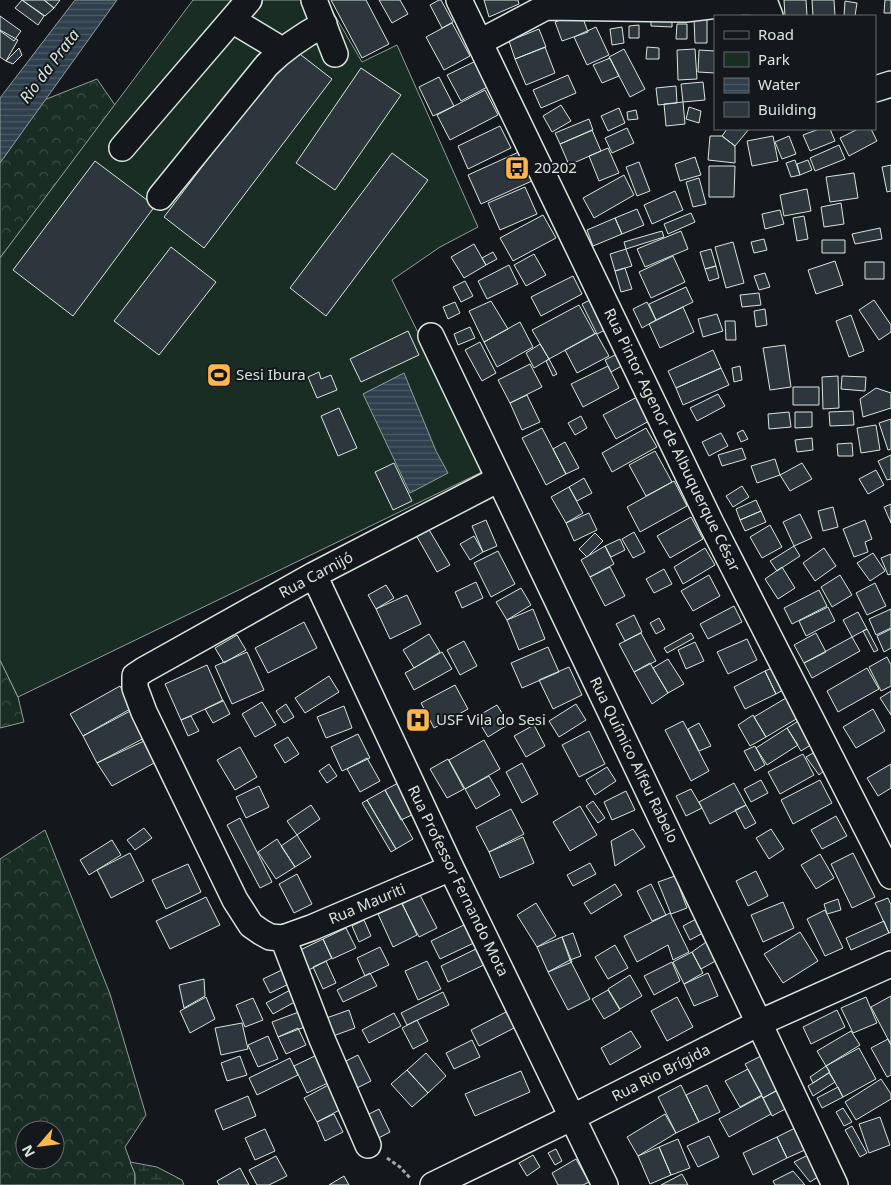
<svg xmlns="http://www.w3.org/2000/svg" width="891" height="1185" font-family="'Noto Sans',sans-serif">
<defs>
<pattern id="forest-crowns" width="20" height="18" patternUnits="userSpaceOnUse" patternTransform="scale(1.25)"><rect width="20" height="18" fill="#1a2d24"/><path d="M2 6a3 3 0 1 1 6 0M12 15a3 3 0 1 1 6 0" fill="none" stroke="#3b4b43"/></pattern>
<pattern id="wetland-marsh" width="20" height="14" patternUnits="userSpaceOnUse" patternTransform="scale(1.25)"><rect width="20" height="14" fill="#1a2d24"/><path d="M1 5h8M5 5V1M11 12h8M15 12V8" fill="none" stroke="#3b4b43"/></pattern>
<pattern id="water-rules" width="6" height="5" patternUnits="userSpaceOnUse" patternTransform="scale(1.25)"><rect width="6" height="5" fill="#2f3f4d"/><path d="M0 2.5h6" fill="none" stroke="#4c5b66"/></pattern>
</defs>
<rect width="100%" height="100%" fill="#14181c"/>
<path fill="url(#forest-crowns)" stroke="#939e99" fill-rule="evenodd" d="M97,79l18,26 -115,153v-95l44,-63z
M0,660l18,37 6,25 -24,6z
M45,830l65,164 36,121 -21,32 10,27v11h-135v-326zM25,1130h30v30h-30z"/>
<path fill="url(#wetland-marsh)" stroke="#939e99" d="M130,1162l27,5 25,13 2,5h-49v-11z"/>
<path fill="#1a2d24" stroke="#939e99" d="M193,0h133l36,62 35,-17 81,182 -38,20 -48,33 94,190 -468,227 -18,-37v-402z"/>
<path fill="url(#water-rules)" stroke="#939e99" d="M75,0h42l-117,163v-65z
M404,373l32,78 12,22 -38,20 -47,-99z"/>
<path fill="#2c363c" stroke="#d8e6dc" d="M22,0l22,16 -6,9 -23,-17z
M22,0h22l10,8 -9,8z
M44,0h16l-6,8z
M331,0h35l23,44 -27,14z
M379,0h21l8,14 -16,9z
M439,0h2l12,22 -11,6 -12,-23z
M484,0h34l1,4 -30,13z
M784,0h22l1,16h-22z
M812,0h22l1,16h-22z
M885,0h6v13h-7z
M845,1l12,2 -2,13h-11z
M581,13l7,19 -26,9 -7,-19z
M0,16l21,15 -7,10 -14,-10z
M651,17l21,1v9l-21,-1z
M707,17v26h-12l-1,-25z
M452,23l18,33 -26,14 -18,-33z
M677,24h10v15h-11z
M639,25v13h-10v-12z
M596,27l13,28 -22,10 -13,-28z
M622,27l2,16 -12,2 -2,-16z
M539,29l7,18 -31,12 -6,-18z
M0,30l18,10 -12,21 -6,-4z
M545,47l10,26 -29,12 -11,-26z
M647,47l12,1v11h-13z
M19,48l3,7 -9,9 -7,-3z
M292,48l40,31 -128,169 -40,-31z
M624,49l21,40 -15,8 -21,-40z
M695,49l2,30 -19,1 -1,-30z
M699,50l16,1v22l-17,-1z
M610,58l9,18 -17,7 -9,-18z
M480,59l13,25 -32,17 -14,-26z
M361,68l40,27 -66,95 -39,-27z
M568,75l8,18 -35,15 -8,-18z
M439,77l15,29 -21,10 -14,-29z
M703,82l2,18 -22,2 -2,-18z
M676,86l1,17 -19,2 -2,-17z
M485,90l13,25 -48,25 -13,-25z
M683,102l2,22 -19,2 -2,-22z
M561,105l10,16 -19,11 -9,-16z
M689,107l12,4 -2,12 -13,-4z
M619,108l6,15 -17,8 -7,-15z
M636,110l2,9 -10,1 -1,-8z
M589,119l4,11 -33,14 -5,-11z
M500,126l11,22 -43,21 -10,-23z
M627,128l7,15 -22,10 -7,-15z
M727,129h22l-14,17 -13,-10z
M819,129h11l5,12 -25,10 -7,-16z
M858,129h13l6,12 -28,15 -9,-18z
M592,130l9,21 -32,14 -9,-21z
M710,136h12l13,10v17l-27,-3z
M773,136l5,25 -26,5 -5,-25z
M789,136l7,18 -14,5 -7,-17z
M839,145l6,14 -30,12 -5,-13z
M608,148l11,25 -20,8 -10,-25z
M521,151l13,29 -53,24 -13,-29z
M392,153l36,27 -102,136 -36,-28z
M695,157l6,18 -21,6 -5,-17z
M795,160l5,15 -9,2 -5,-14z
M808,160l4,10 -12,5 -3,-11z
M95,161l60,45 -82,110 -60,-46z
M639,162l11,29 -13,5 -11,-29z
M891,165v26l-4,1 -5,-25z
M709,166h26l-1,31h-25z
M854,173l4,25 -28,4 -4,-25z
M624,175l10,20 -40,23 -11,-20z
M699,178l7,26 -13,3 -7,-25z
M525,187l12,27 -37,16 -12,-27z
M807,189l4,22 -27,5 -4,-21z
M675,191l8,19 -31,14 -8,-19z
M841,203l3,21 -20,3 -3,-20z
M637,209l7,16 -22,9 -7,-16z
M780,210l4,14 -19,5 -3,-15z
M691,213l4,9 -27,12 -4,-10z
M543,215l13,23 -43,23 -13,-23z
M804,216l4,23 -11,2 -4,-23z
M615,218l7,16 -29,12 -6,-16z
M880,228l2,11 -27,5 -3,-10z
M662,231l2,6 -38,12 -2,-7z
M681,231l7,18 -43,18 -8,-18z
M764,239l3,11 -13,3 -3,-11z
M822,240h23v13h-23z
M733,242l11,41 -18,5 -11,-41z
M474,244l12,21 -22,13 -13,-21z
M171,247l45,35 -57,73 -45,-34z
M626,249l6,17 -17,5 -5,-17z
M711,249l5,17 -11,3 -5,-17z
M493,252l4,7 -11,6 -4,-7z
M534,254l12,21 -20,11 -12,-21z
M673,256l12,26 -34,16 -12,-26z
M835,261l8,24 -27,9 -8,-24z
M865,262h19v17h-19z
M509,265l9,19 -31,15 -9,-18z
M716,266l3,12 -10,3 -4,-12z
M625,268l7,21 -11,3 -6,-21z
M765,273l5,14 -11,3 -5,-14z
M573,276l9,18 -41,22 -10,-19z
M465,281l8,15 -12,6 -8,-15z
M686,287l7,15 -37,18 -7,-16z
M759,293l2,12 -19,2 -2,-12z
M596,297l15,30 -14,7 -15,-30z
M874,300l17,25v7l-12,8 -20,-30z
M491,301l17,28 -24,13 -15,-31z
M455,302l5,11 -12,6 -5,-12z
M647,302l9,18 -14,8 -9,-19z
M579,305l16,29 -46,25 -17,-29z
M683,307l11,25 -34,16 -11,-24z
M765,309l2,16 -11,2 -2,-16z
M717,314l6,17 -20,6 -5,-18z
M851,315l13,36 -15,6 -13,-36z
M725,321h10l1,19h-10z
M520,322l13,25 -36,20 -13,-25z
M470,327l5,11 -17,7 -4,-11z
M408,331l11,24 -58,27 -11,-23z
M596,333l13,23 -32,17 -12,-23z
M480,342l16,31 -14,8 -17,-31z
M540,344l9,15 -15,9 -8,-15z
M785,345l6,42 -21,3 -7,-42z
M713,350l8,18 -45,20 -8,-17z
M621,352l6,11 -16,9 -6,-12z
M549,359l8,15 -4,2 -7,-15z
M530,364l12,23 -32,16 -12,-23z
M608,366l11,22 -36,19 -12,-23z
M740,366l2,14 -8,2 -2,-14z
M721,368l8,17 -46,20 -7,-17z
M319,372l2,7 10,-4 6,15 -20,8 -9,-21z
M838,376l1,32 -16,1 -1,-32z
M842,376l24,1 -1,14 -24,-2z
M793,387h26v18h-26z
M876,388l15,5v15l-28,9 -3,-18z
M718,394l7,12 -28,15 -7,-13z
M527,395l13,27 -18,8 -12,-27z
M639,396l12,24 -35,19 -13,-24z
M339,408l18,40 -19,8 -17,-40z
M853,411l1,14 -24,1 -1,-14z
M789,412l2,15 -22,2 -1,-15z
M795,412h17v15l-17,1z
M581,416l6,12 -12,7 -7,-12z
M891,419v30l-3,1 -9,-27z
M876,425l4,25 -19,3 -4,-25z
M542,428l24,46 -20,11 -24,-47z
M646,428l11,19 -45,25 -10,-19z
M743,430l5,9 -7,3 -4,-9z
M721,433l7,13 -19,10 -7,-14z
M812,438l1,12 -16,2 -2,-12z
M565,442l14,26 -13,6 -13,-25z
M852,443l1,13h-15l-1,-12z
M742,448l4,11 -24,7 -4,-11z
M655,451l17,31 -26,14 -17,-31z
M891,455v24l-4,1 -9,-19z
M775,459l5,16 -23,8 -6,-17z
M394,463l18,38 -19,9 -18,-38z
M802,463l10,16 -22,12 -10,-16z
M876,470l8,15 -16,9 -9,-15z
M584,478l8,15 -15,8 -8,-14z
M674,481l13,25 -47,26 -13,-25z
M742,486l7,11 -16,10 -7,-11z
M569,487l14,26 -17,10 -15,-26z
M756,500l5,11 -21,9 -4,-11z
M891,504v19l-7,-16z
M833,507l5,20 -15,4 -5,-20z
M761,511l5,11 -21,9 -5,-11z
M589,513l8,17 -23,11 -8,-18z
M800,514l12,24 -18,8 -11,-24z
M691,517l12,22 -33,19 -13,-22z
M486,520l11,26 -14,6 -11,-26z
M865,520l7,19 -7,3 3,10 -14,5 -11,-28z
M770,525l12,22 -20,11 -12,-21z
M428,528l22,37 -13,7 -21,-37z
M634,532l11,20 -12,6 -11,-19z
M595,533l8,8 -16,16 -8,-8z
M474,536l9,16 -13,8 -10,-16z
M620,539l5,11 -14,7 -6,-11z
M605,546l9,18 -24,13 -9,-17z
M794,546l6,10 -23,15 -7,-10z
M705,548l10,17 -32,19 -9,-17z
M824,548l12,18 -21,15 -12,-18z
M498,551l17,33 -24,13 -17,-34z
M873,553l12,18 -15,10 -13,-18z
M891,554v20l-3,1 -7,-17z
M610,567l15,29 -20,10 -15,-29z
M782,567l13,21 -17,11 -13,-20z
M664,569l8,15 -18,9 -8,-14z
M709,575l11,21 -27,15 -12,-20z
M840,575l12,20 -20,12 -11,-20z
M476,582l7,16 -21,10 -7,-16z
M875,583l11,23 -19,9 -11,-22z
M386,585l8,13 -18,11 -8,-14z
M521,588l10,17 -24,15 -11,-18z
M819,590l8,16 -35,18 -8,-16z
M407,595l14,29 -31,15 -14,-30z
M734,606l8,16 -34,17 -8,-15z
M828,607l7,14 -29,15 -7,-15z
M533,609l12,30 -26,11 -12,-30z
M891,609v19l-15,7 -7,-16z
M858,612l9,17 -15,8 -9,-17z
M634,615l8,17 -17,9 -9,-17z
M659,618l6,11 -9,5 -6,-11z
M304,622l13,26 -49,25 -13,-25z
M867,629l11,21 -4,2 -11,-21z
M891,629v19l-7,4 -7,-16z
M641,633l15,28 -22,11 -15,-28z
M691,633l3,5 -27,15 -3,-5z
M816,633l10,19 -22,11 -10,-18z
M429,634l11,18 -26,16 -11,-18z
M237,635l9,15 -22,13 -9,-15z
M852,637l8,14 -48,27 -8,-15z
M747,639l10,21 -29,14 -11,-22z
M464,641l13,25 -17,9 -13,-25z
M695,642l9,19 -18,8 -8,-19z
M548,647l11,25 -37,16 -11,-25z
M247,652l17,38 -32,14 -17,-38z
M442,652l10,17 -38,21 -9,-17z
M887,657l4,8v21l-10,5 -12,-24z
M668,659l16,25 -16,9 -15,-25z
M650,663l18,30 -16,11 -18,-32z
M207,665l16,36 -42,19 -16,-36z
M569,667l13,28 -29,14 -14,-29z
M774,667l11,22 -9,5 -11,-23z
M867,668l12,21 -41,23 -11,-21z
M765,671l11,23 -31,15 -11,-22z
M329,676l10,16 -34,21 -10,-15z
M455,685l13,24 -34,19 -13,-25z
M120,686l12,22 -49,28 -13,-22z
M891,691v24l-11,-17z
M786,698l12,20 -32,19 -12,-20z
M223,700l7,14 -17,9 -8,-14z
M262,702l14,23 -21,12 -13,-23z
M286,704l8,13 -10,6 -8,-12z
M576,704l10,16 -27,17 -10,-16z
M497,705l12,19 -21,13 -12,-20z
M344,706l8,22 -26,10 -9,-21z
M134,709l14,27 -51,27 -14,-27z
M873,709l12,22 -29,17 -13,-21z
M753,715l13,22 -16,9 -12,-21z
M191,716l8,15 -11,5 -7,-16z
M800,720l14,23 -13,8 -14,-23z
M683,721l26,50 -18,10 -26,-51z
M699,723l12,23 -12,5 -11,-22z
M534,725l11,21 -19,11 -12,-21z
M787,728l11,17 -31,20 -11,-17z
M589,731l16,33 -26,13 -17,-32z
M358,734l12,24 -28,13 -11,-24z
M288,737l11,17 -14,9 -11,-18z
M484,740l16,29 -35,20 -16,-29z
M144,741l12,21 -44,24 -15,-23z
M755,746l10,19 -10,6 -11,-20z
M240,747l17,30 -22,13 -18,-30z
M813,753l12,17 -6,5 -13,-18z
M803,754l11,21 -34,19 -12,-22z
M367,758l13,23 -20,11 -13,-23z
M448,759l16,30 -17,9 -17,-29z
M522,763l16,31 -16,9 -16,-31z
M329,764l8,12 -10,7 -8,-12z
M891,764v24l-13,8 -11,-18z
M607,767l9,14 -21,14 -9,-15z
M489,776l11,19 -24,14 -11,-20z
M761,780l7,13 -17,9 -7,-13z
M820,780l12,23 -39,21 -12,-24z
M400,782l16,31 -15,7 -16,-30z
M734,783l12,22 -36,19 -11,-22z
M259,786l10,21 -23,11 -10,-21z
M691,789l11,19 -16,8 -10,-20z
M385,790l28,49 -17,10 -29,-49z
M626,791l9,19 -23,10 -8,-18z
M367,800l29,49 -5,3 -29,-49z
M593,801l12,17 -7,5 -12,-17z
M311,805l9,14 -23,16 -10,-14z
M746,805l10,18 -11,6 -10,-19z
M580,806l17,29 -27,16 -17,-29z
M511,809l13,25 -35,18 -13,-25z
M836,816l11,20 -25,13 -11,-19z
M240,818l32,64 -12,6 -33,-63z
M144,828l8,10 -17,12 -8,-10z
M633,829l12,18 -30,19 -4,-25z
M771,829l13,20 -15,10 -13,-21z
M297,835l14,22 -16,10 -14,-21z
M523,837l11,26 -34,15 -11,-26z
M277,839l18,28 -19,12 -18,-27z
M112,840l9,15 -32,20 -9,-15z
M130,853l14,28 -33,17 -14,-28z
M853,853l22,44 -23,11 -21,-44z
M820,854l14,24 -18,11 -15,-24z
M590,863l6,11 -23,12 -6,-11z
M188,864l13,28 -35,17 -14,-29z
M756,871l12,25 -20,10 -12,-25z
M297,874l15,30 -18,9 -15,-29z
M675,876l12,32 -16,6 -13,-32z
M615,884l7,11 -31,19 -7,-11z
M651,884l15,31 -14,6 -15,-30z
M420,895l17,33 -18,9 -17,-33z
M206,897l14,28 -50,24 -14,-28z
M888,898l3,7v27l-2,1 -14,-30z
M838,899l3,11 -14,4 -3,-10z
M783,902l11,26 -31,14 -12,-27z
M402,903l15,32 -24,12 -15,-33z
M536,903l20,33 -19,11 -20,-32z
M825,910l18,38 -18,8 -18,-37z
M670,913l19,39 -16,8 -5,-15 -31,17 -13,-26z
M696,919l7,14 -13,7 -7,-14z
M364,920l7,16 -12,6 -7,-16z
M884,921l5,12 -38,17 -5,-12z
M468,923l8,19 -36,17 -9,-18z
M346,928l10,20 -24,11 -9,-20z
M800,932l18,29 -35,22 -19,-29z
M573,933l8,23 -11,4 -8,-23z
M562,937l10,25 -24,10 -11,-25z
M323,939l9,19 -29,15 -9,-20z
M709,940l10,19 -18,10 -9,-17z
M615,945l13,23 -20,11 -13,-22z
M380,947l9,18 -24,11 -8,-18z
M480,947l8,16 -40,19 -7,-16z
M692,952l11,21 -19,11 -11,-22z
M570,960l20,39 -22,11 -20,-38z
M326,961l10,22 -13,6 -10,-22z
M427,961l14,28 -23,11 -13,-29z
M672,962l8,19 -26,14 -10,-19z
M288,967l7,14 -25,12 -7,-14z
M370,973l7,13 -34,16 -6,-12z
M708,973l10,23 -24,10 -10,-22z
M630,975l12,21 -22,13 -12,-20z
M204,979l1,17 -21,12 -5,-23z
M294,988l6,11 -27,15 -7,-11z
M608,990l12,20 -16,9 -12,-20z
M443,992l6,13 -42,20 -6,-12z
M891,996v49l-20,-38z
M206,997l9,22 -25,14 -10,-22z
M677,997l16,30 -26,14 -16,-30z
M866,997l11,26 -24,10 -12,-25z
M253,998l10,22 -18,7 -9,-22z
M304,1010l6,15 -32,12 -6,-15z
M349,1010l6,18 -30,11 -7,-18z
M837,1010l8,17 -34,17 -8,-17z
M508,1011l8,16 -37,19 -8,-16z
M394,1013l7,13 -32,17 -7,-13z
M417,1020l11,21 -15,8 -11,-21z
M242,1023l6,26 -27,6 -6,-27z
M298,1028l8,17 -20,9 -8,-17z
M631,1031l10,16 -31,18 -9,-17z
M851,1031l9,14 -34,21 -9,-15z
M268,1036l10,23 -20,8 -10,-22z
M888,1039l3,6v30l-4,2 -16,-29z
M472,1040l8,17 -26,12 -8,-16z
M859,1048l17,31 -33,18 -17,-31z
M321,1053l13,27 -27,13 -13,-27z
M426,1053l20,23 -18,17 -21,-23z
M358,1055l13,26 -24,12 -13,-26z
M240,1056l7,19 -20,6 -6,-18z
M761,1056l17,34 -15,8 -18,-34z
M290,1058l8,17 -41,20 -8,-17z
M826,1066l4,6 -17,11 -3,-6z
M748,1069l14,26 -22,12 -15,-26z
M407,1070l21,23 -16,14 -21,-23z
M521,1071l9,21 -55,24 -10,-22z
M829,1073l6,9 -22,14 -5,-10z
M881,1079l10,15v5l-35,21 -11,-18z
M334,1082l13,24 -30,16 -13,-24z
M681,1085l18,37 -23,11 -18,-36z
M707,1085l13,27 -21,10 -13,-27z
M838,1087l5,10 -21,11 -5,-10z
M779,1089l10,18 -17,9 -9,-18z
M248,1096l8,20 -33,14 -8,-20z
M762,1096l9,18 -42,23 -10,-18z
M843,1108l9,14 -8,4 -8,-14z
M379,1109l11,23 -21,11 -12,-23z
M334,1114l9,18 -18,9 -8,-19z
M665,1114l11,19 -38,23 -11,-19z
M880,1117l10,28 -21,8 -10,-29z
M852,1126l15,27 -7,4 -15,-27z
M797,1127l10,22 -20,9 -10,-21z
M265,1129l10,22 -20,9 -10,-22z
M709,1136l10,21 -21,10 -11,-21z
M777,1137l10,21 -34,17 -10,-22z
M678,1139l12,29 -19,7 -12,-28z
M659,1147l12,28 -21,9 -12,-28z
M556,1149l6,12 -7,4 -7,-12z
M810,1154l11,21 -11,7 -16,-20z
M533,1155l7,12 -13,9 -8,-13z
M276,1156l11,20 -18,9h-12l-8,-15z
M576,1159l13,23 -6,3h-25l-6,-12z
M240,1168l9,17h-30l-2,-4z
M793,1171l12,14h-30l-2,-4z
M682,1174l6,11h-27z
M344,1176l5,9h-20z"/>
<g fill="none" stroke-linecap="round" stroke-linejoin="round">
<defs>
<path id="minor" d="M314,0l21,54
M459,0l252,523 180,353
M232,20l50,30
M480,42l66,-35 139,2 58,-7 22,1 5,13
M875,89l16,-5
M122,148l127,-148
M160,197l107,-132c17,-17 35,-29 57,-41
M431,336l328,687 76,162
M314,575l137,293 154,317
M451,868l-140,60 -28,10 -13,-1 -9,-5 -10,-7 -16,-25 -91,-188 -9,-24v-12l9,-6 170,-95 185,-96
M283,938l39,101 46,106
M433,1185l140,-68 186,-94 132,-59"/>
</defs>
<use href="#minor" stroke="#d8e6dc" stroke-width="28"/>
<path stroke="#9da8a2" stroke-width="3" stroke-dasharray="4 2.5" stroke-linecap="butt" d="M387,1158l13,9 10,11"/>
<use href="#minor" stroke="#14181c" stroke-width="25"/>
</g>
<defs>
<symbol id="bus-square" viewBox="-11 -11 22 22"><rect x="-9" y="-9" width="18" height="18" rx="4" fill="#ffb74d" stroke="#14181c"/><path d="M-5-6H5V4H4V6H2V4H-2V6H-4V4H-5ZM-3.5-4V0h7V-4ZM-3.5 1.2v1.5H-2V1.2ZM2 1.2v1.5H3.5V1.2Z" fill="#111"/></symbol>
<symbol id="stadium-square" viewBox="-11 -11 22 22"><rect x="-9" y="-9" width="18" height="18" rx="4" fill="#ffb74d" stroke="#14181c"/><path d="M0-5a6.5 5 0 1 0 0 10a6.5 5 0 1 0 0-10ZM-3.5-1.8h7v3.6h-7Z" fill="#111"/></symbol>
<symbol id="hospital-square" viewBox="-11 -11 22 22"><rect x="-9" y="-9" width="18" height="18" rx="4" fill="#ffb74d" stroke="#14181c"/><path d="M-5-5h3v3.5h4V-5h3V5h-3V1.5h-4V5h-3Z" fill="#111"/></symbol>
</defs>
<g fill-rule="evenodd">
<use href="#bus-square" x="503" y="154" width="28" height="28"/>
<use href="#stadium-square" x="205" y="361" width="28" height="28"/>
<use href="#hospital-square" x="404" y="706" width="28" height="28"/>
</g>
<g text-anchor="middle" stroke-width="4" stroke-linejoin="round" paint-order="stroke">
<g font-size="15" fill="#d8e6dc" stroke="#14181c" text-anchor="start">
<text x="534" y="173">20202</text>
<text x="236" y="380">Sesi Ibura</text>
<text x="436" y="725">USF Vila do Sesi</text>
</g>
<g font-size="15" fill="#d8e6dc" stroke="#14181c">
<text transform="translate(672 440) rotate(64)" y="5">Rua Pintor Agenor de Albuquerque César</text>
<text transform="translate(316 575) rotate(-28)" y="5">Rua Carnijó</text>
<text transform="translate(634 760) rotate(64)" y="5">Rua Químico Alfeu Rabelo</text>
<text transform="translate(458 881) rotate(64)" y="5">Rua Professor Fernando Mota</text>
<text transform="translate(367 904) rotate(-23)" y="5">Rua Mauriti</text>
<text transform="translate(661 1073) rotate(-27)" y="5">Rua Rio Brígida</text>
</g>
<g font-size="16" font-style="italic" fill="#d8e6dc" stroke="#14181c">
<text transform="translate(49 66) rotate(-53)" y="6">Rio da Prata</text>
</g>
</g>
<rect x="714" y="15" width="162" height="115" fill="#14181c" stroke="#626a69"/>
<rect x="724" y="31" width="25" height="8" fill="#14181c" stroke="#626a69"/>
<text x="758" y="40" font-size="15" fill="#d8e6dc">Road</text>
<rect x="724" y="52" width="25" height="15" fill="#1a2d24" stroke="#626a69"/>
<text x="758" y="65" font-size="15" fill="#d8e6dc">Park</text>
<rect x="724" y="78" width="25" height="15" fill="url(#water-rules)" stroke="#626a69"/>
<text x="758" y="90" font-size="15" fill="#d8e6dc">Water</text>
<rect x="724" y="102" width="25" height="15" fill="#2c363c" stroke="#626a69"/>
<text x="758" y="115" font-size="15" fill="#d8e6dc">Building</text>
<g transform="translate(40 1145) rotate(242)"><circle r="24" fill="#14181c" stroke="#626a69"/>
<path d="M0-4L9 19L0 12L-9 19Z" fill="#ffb74d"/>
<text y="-8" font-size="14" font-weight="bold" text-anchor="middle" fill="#d8e6dc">N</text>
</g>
</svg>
